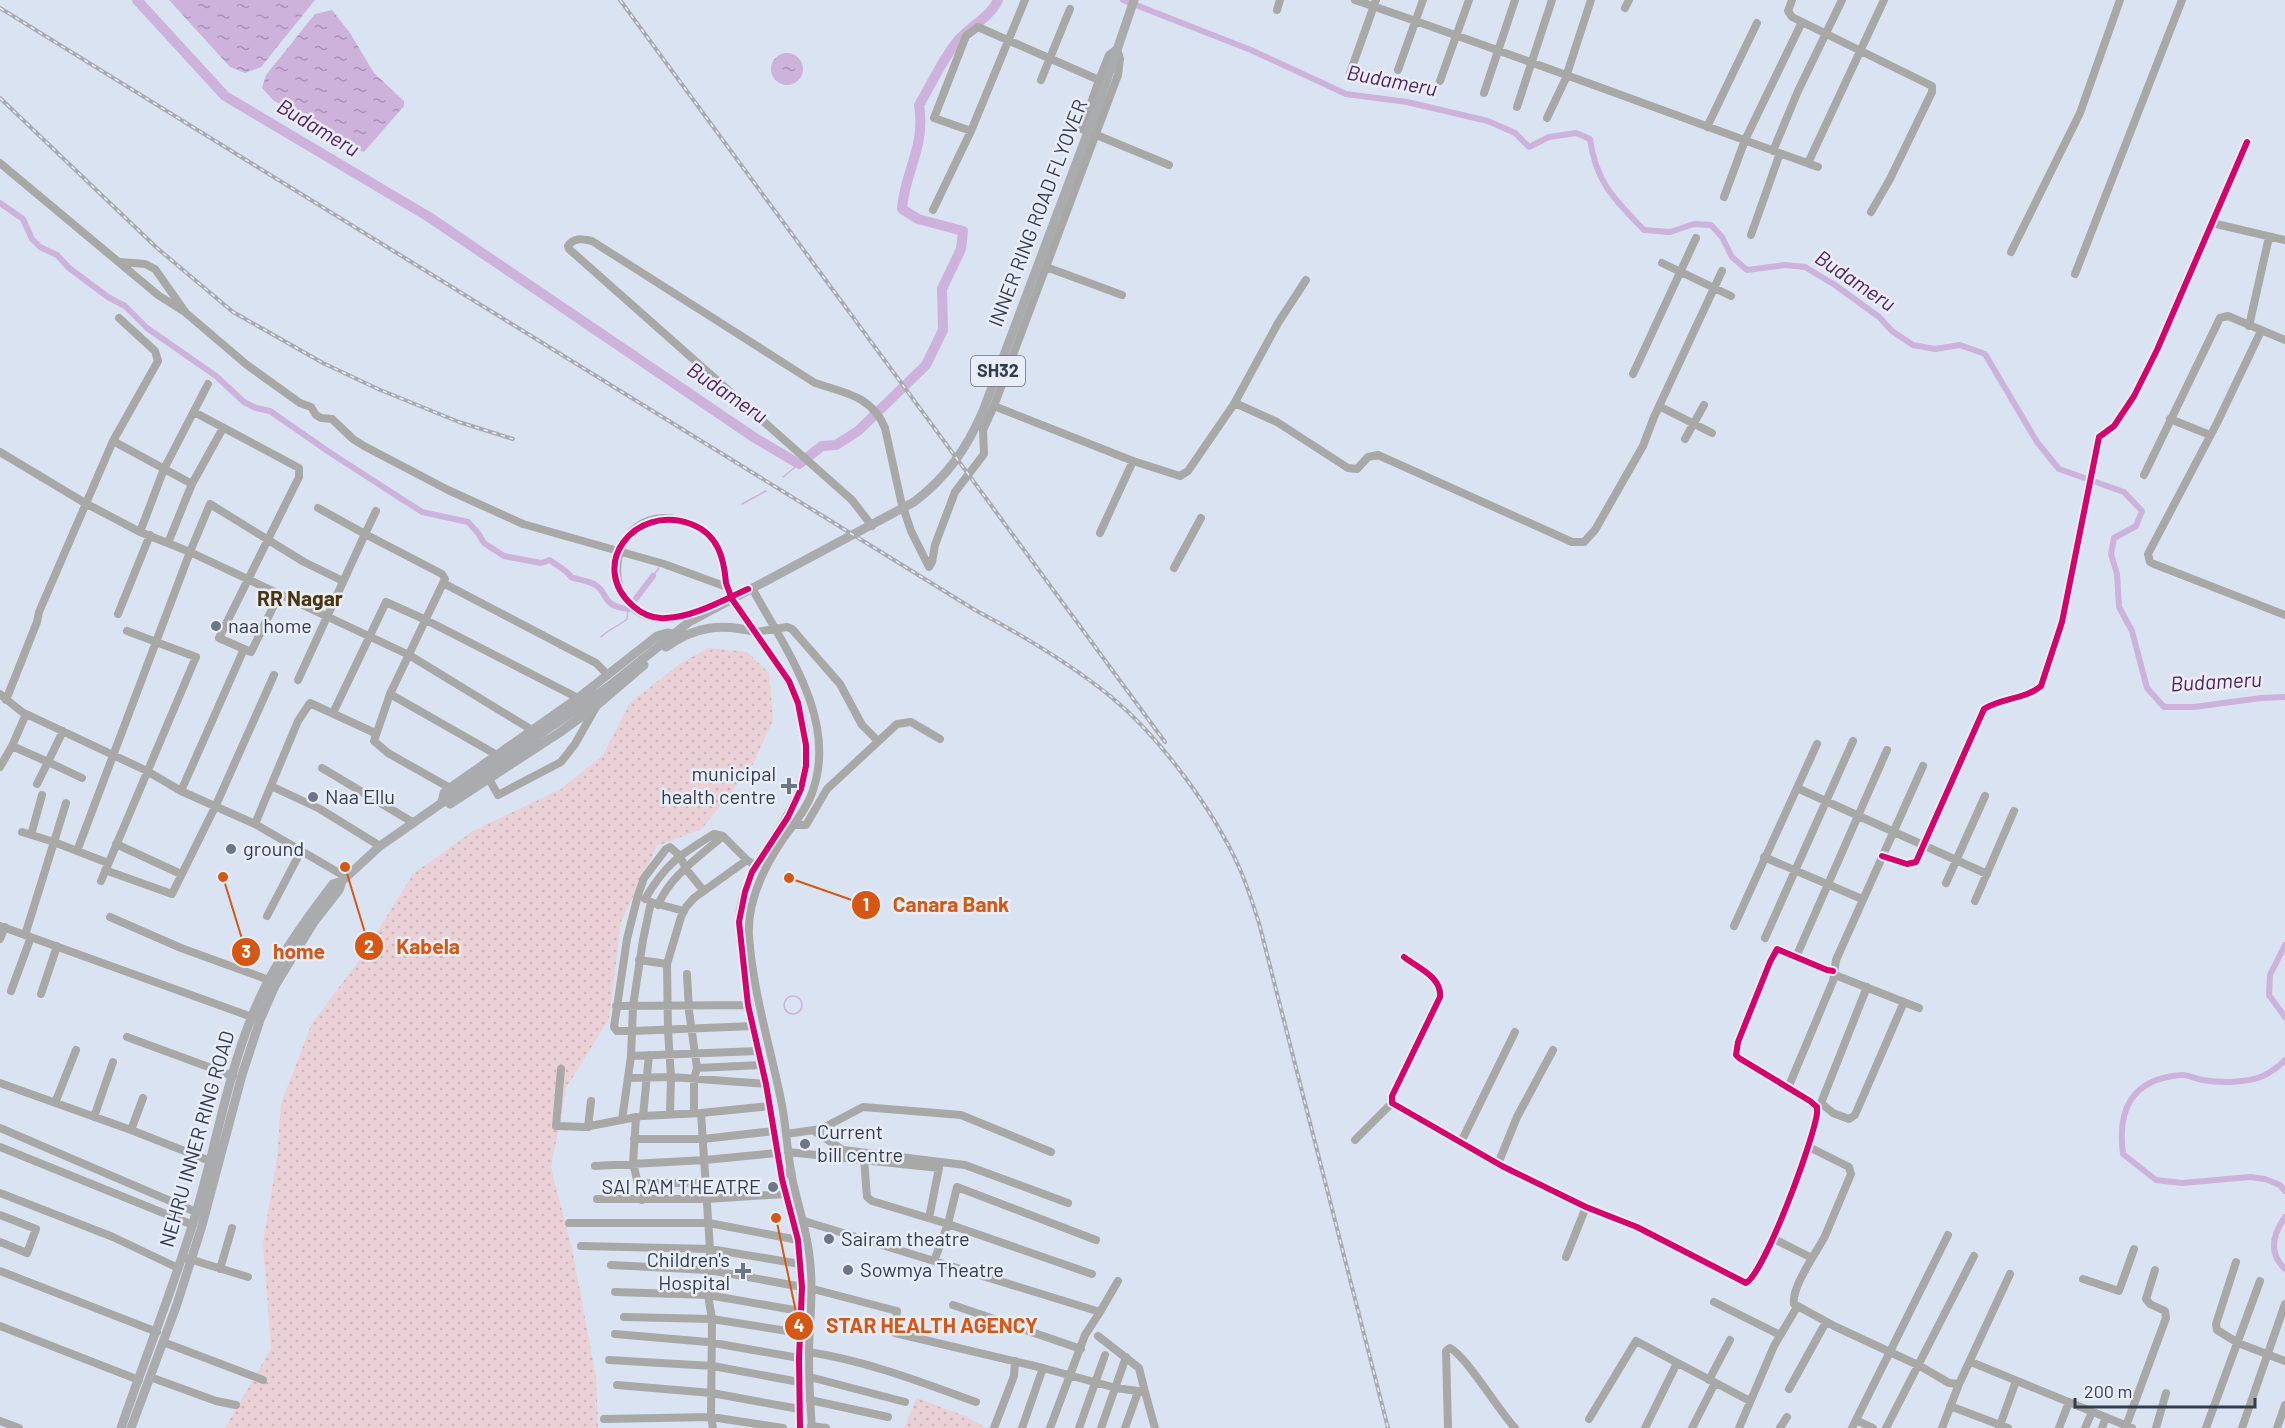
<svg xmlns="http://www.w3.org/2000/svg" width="2285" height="1428" font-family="Barlow,sans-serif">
<defs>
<pattern id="green-dots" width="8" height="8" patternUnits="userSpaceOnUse" patternTransform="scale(1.5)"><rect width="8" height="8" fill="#e9d1d6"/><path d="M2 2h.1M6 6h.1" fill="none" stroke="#c8b4b9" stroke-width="1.8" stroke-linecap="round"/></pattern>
<pattern id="water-ripples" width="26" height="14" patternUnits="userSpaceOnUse" patternTransform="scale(1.5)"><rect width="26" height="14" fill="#cdb2dc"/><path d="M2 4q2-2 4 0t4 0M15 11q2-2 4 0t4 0" fill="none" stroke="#a792b5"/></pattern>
</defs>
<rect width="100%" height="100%" fill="#dae3f2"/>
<path fill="url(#green-dots)" d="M708,648l39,4 22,21 4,47 -20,44 -51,65 -45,17 -36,76 -12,97 -43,69 -15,80 21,80 24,129 2,51h-373l46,-79 -8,-106 14,-85 4,-54 30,-79 49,-66 53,-85 60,-43 88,-42 42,-34 27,-52 48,-38z
M917,1398l48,18 21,12h-82z"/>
<path fill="url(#water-ripples)" d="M169,0h146l-54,67 -16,6 -15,-6z
M332,10l18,23 24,40 30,28v5l-40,46 -11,-4 -80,-48 -11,-12 4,-13 49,-61z
M771 69a16 16 0 1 1 32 0a16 16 0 1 1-32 0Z"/>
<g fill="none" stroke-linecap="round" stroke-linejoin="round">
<path stroke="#cdb2dc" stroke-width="1.5" d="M783,477l16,-13
M742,504l24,-13
M653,576l6,-8
M601,637c8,-8 18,-11 26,-18l1,-10
M784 1005a9 9 0 1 1 18 0a9 9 0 1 1-18 0Z"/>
<path stroke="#cdb2dc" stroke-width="6" d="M1123,0l128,50 95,44 61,8 81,19 27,12 14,14 20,-10 27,-4 14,6c6,44 25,61 54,91l26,2 24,-8 17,1 11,12 10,20 15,13 38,-5 20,2 30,18 44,32 13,14 21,14 22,4 25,-4 25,9 52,88 22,27 65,23 18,19 -6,15 -22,12 -3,16 6,20 2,33 13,24 15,57 17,19h30l67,-9 24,-1
M0,203l23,16 9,20 8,8 17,8 12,13 39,29 17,9 22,22 69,48 28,26 12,6 14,3 59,41 93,60 46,10 10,11 6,10 20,13 37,7 9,-3c7,6 17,10 21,17 7,3 15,3 23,7 16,9 5,21 34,25l25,-33
M2285,945l-15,30 -1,20 16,22
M2285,1060c-6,6 -14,12 -22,16 -16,7 -43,7 -60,4 -8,-1 -15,-6 -22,-5 -49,4 -64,34 -58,79l33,26 26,3 68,-6 15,2 15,6 5,6
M2285,1217c-12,17 -17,36 0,52"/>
<path stroke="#cdb2dc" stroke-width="10" d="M137,0l88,96 204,121 326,221 44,26 23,-18 14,-1 22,-14 68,-66 17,-35 -1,-41 19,-40 2,-18 -45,-12 -16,-10c3,-39 24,-62 17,-104 12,-20 22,-43 37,-62 12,-16 34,-25 42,-43"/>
<path stroke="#a8a8a7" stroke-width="8" d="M1355,0c155,53 308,111 463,167
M1792,0l-4,11 4,6 140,69v6l-42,87 -19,33
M1625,8l4,-8
M1277,10l3,-10
M1398,70l25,-70
M1350,73l26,-73
M1041,80l29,-71
M1440,81l29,-81
M1484,93l31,-93
M1517,107l35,-107
M1547,118l18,-38 26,-80
M1707,127l50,-104
M971,131l-37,-13 32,-82 12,-9 121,53 -17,49 87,36
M1773,151l25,-60 44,-91
M0,163l158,132 25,16
M1808,163l76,-163
M1724,197l21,-57 57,-118
M933,210l38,-79 54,-131
M2212,223l73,17
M1751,235l29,-82
M2011,252l69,-139 40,-113
M120,262l25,2 10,5 31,44 61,52 53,38 11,4 5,8 5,3 11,1 21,20 11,7 84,44 75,34 141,40 63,23
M1662,263l69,33
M1046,267l72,-192 2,-16 -3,-10 -8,6 -10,25
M2075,274l107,-274
M1122,295l-76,-28 -52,139 139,55 47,15 8,-5 46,-67 44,-81 28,-43
M2249,326l20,-89
M2261,331l-44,92 -69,131 2,8 4,2 131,51
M1633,374l63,-136
M1234,404h3l40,18 71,46 9,1 11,-12 10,-2 194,87h12l11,-12 48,-84 11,-29 68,-146
M1659,406l53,27
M194,412l105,56v9l-80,161 32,14 28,-57
M2170,419l40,16
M1685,439l19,-34
M113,441l79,43
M0,452l85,51 55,29 50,20 219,103 123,75
M2144,475l76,-157 8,-2 57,24
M318,508l47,26 11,-23
M872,526l-20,-26 -283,-251 -1,-3c6,-9 14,-7 24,-5l223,142c30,10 57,13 70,45l16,73 10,30 18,36 3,-5 3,-17 20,-53 29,-38 -1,-24 11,-24
M140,532l24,-63 44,-85
M1100,533l33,-72
M168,543l24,-59 31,-56
M1174,568l27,-50
M443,583l153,80 12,12
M752,588c33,61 87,132 60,205 -6,17 -19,32 -29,46 -19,28 -36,62 -34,97 4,56 21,110 32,164 6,28 6,58 13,86 5,22 12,43 15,66 5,33 1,65 0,99 0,26 1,52 3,77
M722,600c-18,8 -37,19 -57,19 -72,-1 -59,-117 14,-99 14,3 27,11 36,22 13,17 7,39 17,57 31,53 72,81 74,149 2,72 -64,106 -67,172 0,14 3,28 4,42 4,36 11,71 20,107 8,37 12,76 20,113 4,20 12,39 15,59 4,24 3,48 2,72 -2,38 -1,77 0,115
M118,614l32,-79
M756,632l31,-5 5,2 48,55 22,41 16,16
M298,680l67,-146 77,40 3,5 -55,115 -16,47 14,12 62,35
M0,694l22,18 125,59 34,20 74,33 91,53
M390,694l107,61
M6,700l31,-78 2,-10 74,-171 45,-80 -3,-10 -36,-33
M333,713l53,-111 40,18 152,78
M26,714l-14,32 36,16 15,-31
M0,767l12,-21
M322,768l92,55
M489,779l9,16 63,-33 14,-18 21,-37
M37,784l11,-22 34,16
M271,786l49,23 60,37
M1797,788l190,86
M181,791l63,-142
M255,824l43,-103 12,-18 65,30
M793,825h13l21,-36 70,-65 14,-2 29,17
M22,832l32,10 12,-39
M31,835l11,-40
M116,844l65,30
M77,851l113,-299 20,-48 94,58 39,19
M1882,856l25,8 9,-2 68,-153c17,-11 42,-10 57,-23l21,-64 37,-185 15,-11 20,-30 23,-46 90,-208
M1764,857l98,42
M105,870l67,24 44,-89 58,-130
M101,881l95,-224 -69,-26
M1946,883l39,-87
M703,890l-17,-21 -6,-13 -10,-9 -4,2 -22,29 -6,17 -11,44 -13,88 3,4h16l120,-5
M645,899c21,-36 35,-44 69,-65l9,2 24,24
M1975,901l39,-90
M654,903l30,8
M658,905c12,-29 42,-49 65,-69
M267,916l34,-65
M110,917l71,31 88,32
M0,926l252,91
M1734,926l83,-182
M25,935l29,-93 54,21
M1765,938l88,-197
M0,939l5,-12
M1404,957c14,11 38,20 36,40l-48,99v7l110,63 84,41 51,20 109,56c19,-11 68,-144 71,-170v-6l-7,-6 -71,-43 -3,-3 2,-13 32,-80 7,-13 50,21 6,1
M1796,957l91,-207
M639,960l28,4
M687,974l2,37 8,57 -3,11v34
M1835,975l84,33
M11,991l20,-54
M41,994l16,-48
M616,1006l132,-1
M127,1037l106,39
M649,1055l-6,61 58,-3 69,-7
M631,1056l127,-5
M697,1068l65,-3
M561,1069l-5,57 29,1 51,-10
M628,1078l43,-1 95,7
M0,1083l131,47 79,31
M1788,1088l45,-107 3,-21 87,-194
M55,1103l21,-53
M1821,1103l12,10 16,6 6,-4 49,-113
M1817,1107l4,-4 46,-116
M670,1113l1,-36 -3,-47 -1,-66 14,-47 5,-10 8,-9 53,-38 9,6
M701,1113l9,136 -2,46 4,24 -1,98 2,11
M94,1117l19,-55
M638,1117h-2l-3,46 9,37
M622,1120l9,-64 2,-50 10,-66 8,-38
M588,1127l3,-26
M0,1128l196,84
M131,1130l12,-32
M814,1131l29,19 122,15 103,38
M786,1134l35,-5 42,-22 98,8 90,37
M634,1139h69l71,-8
M1355,1140l37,-37
M1461,1142l54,-110
M0,1147l193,78
M1809,1147l40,20 2,7c-9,21 -17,41 -26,62 -8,16 -34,51 -31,68l40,22 86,40 29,17 10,1
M788,1152l151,16 -10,50
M864,1159l3,38 5,4 76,23 9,-37 139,53
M1498,1164l19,-47 36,-67
M595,1166l110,-6 72,-7
M638,1183h68
M0,1193l113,44 65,31
M597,1199h110l78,-5
M0,1215l36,14 -9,24 -27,-11
M804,1221l296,91 -15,23 -35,93
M569,1223h140l89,17
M1772,1238l40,20
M581,1246l129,3 90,15
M1566,1257l20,-50
M186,1258l62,19
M934,1261l14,-37 144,50
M2236,1262l-20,62 1,6 21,13 47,18
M611,1265l98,5 93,17
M220,1269l12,-41
M0,1271l157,61
M2083,1279l36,12 15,-42
M813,1289l84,22 -2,22 148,35 73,20 29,4 10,36
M615,1292l93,3 92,16
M1714,1302l66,33
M953,1305l128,44
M1100,1312l18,-31
M624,1317l88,2 88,14
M0,1326l139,54
M615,1334l93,8 91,16
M1098,1336l41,32 6,24
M163,1342l100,38
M809,1352c58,9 112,30 167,50
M609,1360l104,6 86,16
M1971,1362l161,66
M150,1377l66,24 20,4
M810,1377l95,25
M1709,1380l21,-40
M617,1385l95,8 87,16
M1789,1389l37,-67
M810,1400l78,17
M1950,1406l58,22
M604,1419l107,-2 72,11
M1589,1419l47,-78 114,60
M1856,1420l17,8
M0,1421l19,7
M811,1426l15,2
M2126,1426l40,-108 -1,-7 -15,-7 -4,-5 9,-29
M994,1428l20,-52 1,-15
M1022,1428l21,-60
M1079,1428l26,-73
M1101,1428l25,-71
M1125,1428l13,-36
M1448,1428l-2,-77 4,-3c17,9 48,62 65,80
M1645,1428l32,-65
M1692,1428l23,-45
M1739,1428l35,-82 23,-39
M1780,1428l7,-11
M1852,1428l96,-193
M1886,1428l88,-172
M1942,1428l17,-44 51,-110
M1999,1428l17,-47
M2059,1428l10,-26
M2085,1428l7,-16
M2102,1428l4,-11
M2156,1428l10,-35
M2206,1428l54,-147
M2242,1428l43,-124
M2277,1428l8,-23"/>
<path stroke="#a9abad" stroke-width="9" d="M666,647c29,-21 56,-24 90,-15
M442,802l2,-9 6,-5 128,-90 79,-62 10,-3 7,1
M450,804l109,-71 37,-27 48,-41
M781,1174l10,-1
M121,1428c23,-67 50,-134 71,-202 22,-69 33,-143 60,-210 19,-48 50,-92 81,-132l9,-3
M131,1428l45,-121 25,-78 41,-154 18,-55 15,-34 39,-64 25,-32 3,-9 38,-35 228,-159 81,-65 225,-120c33,-25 53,-54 69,-91l117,-311 34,-100"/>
<defs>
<path id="rail" d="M620,0l545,742
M0,8l975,602c47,25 93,52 135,86 49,40 103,113 129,171 8,18 14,37 20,56l129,505
M0,98l157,150 76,64 90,51 55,26 81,33 54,17"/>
</defs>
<use href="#rail" stroke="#a7aaaf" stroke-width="4"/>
<use href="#rail" stroke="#e8edf7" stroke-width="1.5" stroke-dasharray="4.5" stroke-linecap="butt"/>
<defs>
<path id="cycleway" d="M748,589c-25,11 -54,28 -82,29 -12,1 -24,-4 -33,-12 -46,-40 1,-103 58,-82 27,10 33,34 35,59l6,16 57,82 9,22 8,42v21l-5,23 -13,28 -36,55 -7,20 -6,30 9,83 18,79 16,95 16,61 4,47 -3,71 1,70
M1882,856l25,8 9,-2 68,-153c17,-11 42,-10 57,-23l21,-64 37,-185 15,-11 20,-30 23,-46 90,-208
M1404,957c14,11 38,20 36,40l-48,99v7l110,63 84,41 51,20 109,56c19,-11 68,-144 71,-170v-6l-7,-6 -71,-43 -3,-3 2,-13 32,-80 7,-13 50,21 6,1"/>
</defs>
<use href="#cycleway" stroke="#e8edf7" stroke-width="10"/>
<use href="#cycleway" stroke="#d6006c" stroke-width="6"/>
</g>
<g fill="#6c7687" stroke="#e8edf7" stroke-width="2">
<circle cx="216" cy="626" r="6"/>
<path d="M786 777h6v6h6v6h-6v6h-6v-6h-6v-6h6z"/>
<circle cx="313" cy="797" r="6"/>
<circle cx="231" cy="849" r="6"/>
<circle cx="805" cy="1144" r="6"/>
<circle cx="773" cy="1187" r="6"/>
<circle cx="829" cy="1239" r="6"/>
<circle cx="848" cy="1270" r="6"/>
<path d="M740 1262h6v6h6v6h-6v6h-6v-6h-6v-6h6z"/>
</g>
<g text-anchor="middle" stroke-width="5" stroke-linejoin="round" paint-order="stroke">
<rect fill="#e8edf7" stroke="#687181" stroke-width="1.5" x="971" y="356" width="54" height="30" rx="4.5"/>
<g font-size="18" font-weight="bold" fill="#313c4e">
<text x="998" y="377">SH32</text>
</g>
<g font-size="20" fill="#313c4e" stroke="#e8edf7">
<text transform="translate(1038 213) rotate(-69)" y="7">INNER RING ROAD FLYOVER</text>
<text transform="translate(197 1139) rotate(-74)" y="7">NEHRU INNER RING ROAD</text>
</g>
<g font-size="20" fill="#313c4e" stroke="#e8edf7" text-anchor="start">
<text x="228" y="633">naa home</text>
<text x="776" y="781" text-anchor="end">municipal<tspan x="776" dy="23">health centre</tspan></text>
<text x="325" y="804">Naa Ellu</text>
<text x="243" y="856">ground</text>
<text x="817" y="1139">Current<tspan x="817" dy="23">bill centre</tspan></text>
<text x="761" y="1194" text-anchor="end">SAI RAM THEATRE</text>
<text x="841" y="1246">Sairam theatre</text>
<text x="730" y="1267" text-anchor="end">Children's<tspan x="730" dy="23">Hospital</tspan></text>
<text x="860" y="1277">Sowmya Theatre</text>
</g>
<g font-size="21" font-style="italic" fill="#552161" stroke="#e8edf7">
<text transform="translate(1392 81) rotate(11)" y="7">Budameru</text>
<text transform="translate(318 128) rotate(31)" y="7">Budameru</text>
<text transform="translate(1855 281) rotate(34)" y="7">Budameru</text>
<text transform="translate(727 393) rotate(34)" y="7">Budameru</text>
<text transform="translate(2216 682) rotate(-3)" y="7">Budameru</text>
</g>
<g font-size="21" font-weight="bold" fill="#49350f" stroke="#e8edf7">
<text x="300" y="606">RR Nagar</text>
</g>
</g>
<path fill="none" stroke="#d65613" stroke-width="2" d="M789 878L866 905M345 867L369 946M223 877L246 952M776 1218L799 1326"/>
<g fill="#d65613" stroke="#e8edf7" stroke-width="2">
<circle cx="789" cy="878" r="6"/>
<circle cx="345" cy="867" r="6"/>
<circle cx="223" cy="877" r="6"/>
<circle cx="776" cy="1218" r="6"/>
<circle cx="866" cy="905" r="15"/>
<circle cx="369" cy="946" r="15"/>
<circle cx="246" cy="952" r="15"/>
<circle cx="799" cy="1326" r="15"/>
</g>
<g font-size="18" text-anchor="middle" font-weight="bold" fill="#fff">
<text x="866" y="911">1</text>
<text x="369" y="953">2</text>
<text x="246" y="958">3</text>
<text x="799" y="1332">4</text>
</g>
<g font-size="21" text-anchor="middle" font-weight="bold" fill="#d65613" stroke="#e8edf7" stroke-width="5" stroke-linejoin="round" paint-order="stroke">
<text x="951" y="912">Canara Bank</text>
<text x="428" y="954">Kabela</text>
<text x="299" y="959">home</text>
<text x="932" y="1333">STAR HEALTH AGENCY</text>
</g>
<path d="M2075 1398v9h180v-9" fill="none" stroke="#313c4e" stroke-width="3"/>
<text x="2084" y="1398" font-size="18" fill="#313c4e" stroke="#e8edf7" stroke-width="4.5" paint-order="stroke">200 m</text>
</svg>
